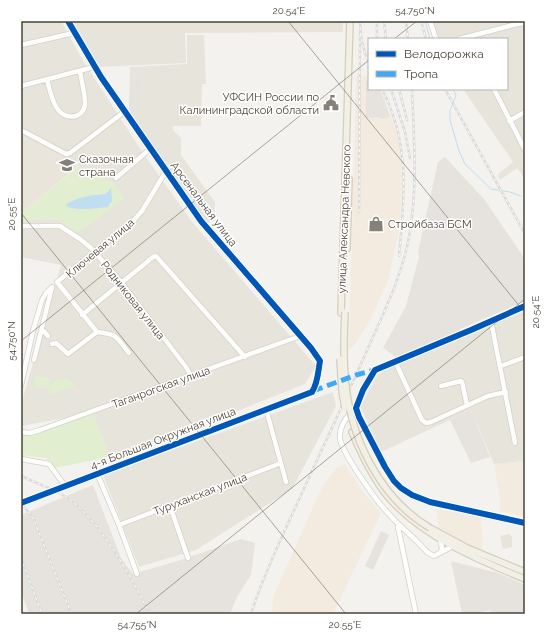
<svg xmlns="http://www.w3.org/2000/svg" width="546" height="635" font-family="Raleway,sans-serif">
<rect width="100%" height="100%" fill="#f4f2ee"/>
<path fill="#e7e4dc" d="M21,21h40l24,43 58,89 49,69 124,144 -11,18 -88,35 -108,38 -16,-44 -72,13v-21l40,-140 -40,-8v-36l35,-2 22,13 1,-67 -58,-28z
M71,21h272v11l-158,1 1,30 -89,4z
M431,21h94v158l-8,-11 -17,12 -2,-4v-2l15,-12 -50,-73h44v-50h-71z
M187,35h17l2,49h-4l-1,42h-28v4l8,8v17l34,47 -1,16 -6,5 -68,-95 -11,-19 1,-42 57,-3z
M525,311v83l-8,6 8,32v29l-31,3 -23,-54 -90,42 -21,-46 18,-31 17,-14z
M333,392l3,14 -44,83 -96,61 -57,17 -36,-92z
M510,534v2h2v11l-9,2 -3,-13z"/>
<path fill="#f3ebdf" d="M356,76h13v13h11l5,10 11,32 4,19 2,38 -1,22 -3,27 -10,43 -19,42 -15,24 -5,3z
M525,461v54l-1,1 -25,-5 1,-10 -6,-37z
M345,464l18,28 18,21 -48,101h-61l1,-17 49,-110 14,-19z
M436,509l45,7 2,35 -44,-20z"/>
<path fill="#e6e2de" d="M445,157l39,42 41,60v42l-65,28 1,3 -62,27 -16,-11 23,-42 13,-49 -1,-5 20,-90z
M93,485l28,73 12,16 51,-15 57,-20 14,4 -4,32 -14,22 -7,17h-201l-8,-23v-76z
M451,561l47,12 27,12v29h-33l-2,-4 -16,4h-12z"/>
<path fill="#eae5da" d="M21,137l58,28 -58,49z
M525,394v38l-9,-34z"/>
<path fill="#e1eecf" d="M79,166l35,17 11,16 -47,33 -22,-13 -35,2v-7z
M35,376l15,2 -1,10c7,-11 19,-14 26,-2l-26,9v-7l-15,-1z
M93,413l16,44 -54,11 -9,-10 -25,-3v-21l13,1z"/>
<path fill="#e6e3df" d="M131,68l47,1v2l-47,-1z
M131,72h2v41h-3z
M136,74h6l-1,39h-5z
M366,80h3v9h11l10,28 -10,2v-2l-14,1z
M139,124l69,96 -2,2 -69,-97z
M471,410l19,47 -19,6 -21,-43z
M381,531l8,4 -16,35 -8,-4z"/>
<path fill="#c0ddf1" d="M111,188l1,13 -4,6c-11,1 -34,5 -43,-2 12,-8 27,-10 41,-11z"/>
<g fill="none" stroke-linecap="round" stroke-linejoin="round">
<path stroke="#c0ddf1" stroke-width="1" d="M425,21l5,18
M453,89l3,6 -6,16v9l9,31 6,13 26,25 19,3 11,4"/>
<defs>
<path id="minor" d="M430,21l6,18
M459,39l58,-15 8,-1
M21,45l53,-12
M47,80c4,14 8,41 29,36 6,-2 8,-6 9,-11 1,-7 -4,-26 -5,-34
M21,86l73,-19
M494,89l31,61
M509,121l16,-9
M21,130l45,24 4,-1 54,-41
M116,178l34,-29
M21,226h39l20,13 11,9 30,34 65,85 5,9
M525,306l-54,24 -96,40 -12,20 -7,18 3,9 26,50 9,14 7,7 11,7 18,7 95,21
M82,315l71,-58 3,-1 89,101
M491,321l24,122
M42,329l6,7
M97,332c21,2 19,5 32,21
M52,344l4,-1 12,11 29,-22 -40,-50 77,-62 8,-9 24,-40
M34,360l18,-73
M395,361l27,59 4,3 5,-1 57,-26 18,-4
M501,366l24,-9
M21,385l12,-54 9,-31 4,-7 6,-6
M441,386l20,-5 1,1 5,23
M266,409l20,73
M352,412c-7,6 -13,16 -12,27 3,15 36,62 48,74 12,14 27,25 39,39l7,4 19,-10
M21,432l9,1 10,-3 260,-94
M21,459l28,5 16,22
M97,473l22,52 162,-62
M21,503l291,-111c6,-9 6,-20 8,-31l-9,-13 -110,-127 -100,-144 -33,-56
M170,506l18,52
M119,525l18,49
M399,525l-1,2 18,87
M440,538l2,10 -1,4"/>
<path id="major" d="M347,249l2,-70
M341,313l9,-292
M352,432c10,24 21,47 37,66 34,39 90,62 136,81
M430,528l37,20 58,24"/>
</defs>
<use href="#minor" stroke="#d2d0cb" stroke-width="6"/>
<use href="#major" stroke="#d6cebb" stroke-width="8"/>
<use href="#minor" stroke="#fdfdfc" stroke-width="4.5"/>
<use href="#major" stroke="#f2efe6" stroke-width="5.5"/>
<defs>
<path id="rail" d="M360,21c0,15 3,29 9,42
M377,21v18
M384,21l2,18
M406,21l2,18
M421,21l5,18
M382,89c28,54 23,108 17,167
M391,89l14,43 5,26
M399,89l8,31
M445,89l80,145
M359,212l1,-180
M21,476c15,7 31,12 45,21 36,25 64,79 84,117
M21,502l13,18 37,93
M21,558l21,56
M251,614c10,-33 25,-64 39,-95 26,-57 53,-114 78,-171 16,-36 34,-72 41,-111 9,-49 5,-98 3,-148"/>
</defs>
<use href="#rail" stroke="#dbdbda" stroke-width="2.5"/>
<use href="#rail" stroke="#fff" stroke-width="1" stroke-dasharray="3" stroke-linecap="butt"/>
<defs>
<path id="major-bridge" d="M345,312c-1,22 -2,43 0,64 4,59 33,121 85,152
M340,359l2,32 3,17"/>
</defs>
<use href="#major-bridge" stroke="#d6cebb" stroke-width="8" stroke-linecap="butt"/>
<use href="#major-bridge" stroke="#f2efe6" stroke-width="5.5"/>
<path stroke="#3fa9f5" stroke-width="5" stroke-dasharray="10 5" stroke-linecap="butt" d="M313,391l43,-16 19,-5"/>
<defs>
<path id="cycleway" d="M525,306l-54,24 -96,40 -12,20 -7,18 3,9 26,50 9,14 7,7 11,7 18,7 95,21
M21,503l291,-111c6,-9 6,-20 8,-31l-9,-13 -110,-127 -100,-144 -33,-56"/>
</defs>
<use href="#cycleway" stroke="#fff" stroke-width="8"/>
<use href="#cycleway" stroke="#0057b8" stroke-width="6"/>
</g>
<path fill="none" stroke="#4b4439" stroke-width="1" stroke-opacity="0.45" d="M288,21l237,292M394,39l23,-18M21,213l325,401M21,341l348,-281M136,614l389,-315"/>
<defs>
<symbol id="civic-bare" viewBox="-9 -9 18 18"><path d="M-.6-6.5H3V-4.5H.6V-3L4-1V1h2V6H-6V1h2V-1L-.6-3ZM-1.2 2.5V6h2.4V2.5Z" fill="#868178" stroke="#fff" stroke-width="2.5" paint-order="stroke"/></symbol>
<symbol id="school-bare" viewBox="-9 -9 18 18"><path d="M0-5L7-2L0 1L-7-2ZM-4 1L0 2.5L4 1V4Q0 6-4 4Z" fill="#868178" stroke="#fff" stroke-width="2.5" paint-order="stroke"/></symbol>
<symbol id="shop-bare" viewBox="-9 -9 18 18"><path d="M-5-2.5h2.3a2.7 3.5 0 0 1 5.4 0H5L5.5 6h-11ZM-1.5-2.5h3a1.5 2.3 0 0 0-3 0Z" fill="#868178" stroke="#fff" stroke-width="2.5" paint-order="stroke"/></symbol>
</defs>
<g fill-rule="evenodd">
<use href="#civic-bare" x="320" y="92" width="22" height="22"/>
<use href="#school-bare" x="56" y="154" width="22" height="22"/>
<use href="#shop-bare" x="365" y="213" width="22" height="22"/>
</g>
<g text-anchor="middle" stroke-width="3" stroke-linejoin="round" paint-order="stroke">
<g font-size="11" fill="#4b4439" stroke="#fff" text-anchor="start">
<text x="319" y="101" text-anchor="end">УФСИН России по<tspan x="319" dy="13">Калининградской области</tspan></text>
<text x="79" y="163">Сказочная<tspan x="79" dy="13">страна</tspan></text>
<text x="388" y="228">Стройбаза БСМ</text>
</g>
<g font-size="11" fill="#4b4439" stroke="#fff">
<text transform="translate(204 204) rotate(53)" y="4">Арсенальная улица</text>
<text transform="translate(344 219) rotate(-88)" y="4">улица Александра Невского</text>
<text transform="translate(100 248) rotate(-40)" y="4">Ключевая улица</text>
<text transform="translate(133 300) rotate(52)" y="4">Родниковая улица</text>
<text transform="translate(161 387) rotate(-20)" y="4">Таганрогская улица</text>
<text transform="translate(163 438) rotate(-21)" y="4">4-я Большая Окружная улица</text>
<text transform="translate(200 494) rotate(-21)" y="4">Туруханская улица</text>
</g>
</g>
<rect width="546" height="635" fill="none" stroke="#ffffff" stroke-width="44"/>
<rect x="368" y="38" width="140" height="52" fill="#ffffff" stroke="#b7b4b0"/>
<rect x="376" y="51" width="20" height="6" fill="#0057b8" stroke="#b7b4b0"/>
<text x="404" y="58" font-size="12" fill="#4b4439">Велодорожка</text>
<rect x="376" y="71" width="20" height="6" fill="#3fa9f5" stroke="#b7b4b0"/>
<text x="404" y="78" font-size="12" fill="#4b4439">Тропа</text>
<rect x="22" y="22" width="502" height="591" fill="none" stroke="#4b4439" stroke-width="1.5"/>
<g font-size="10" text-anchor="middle" fill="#4b4439">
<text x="289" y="14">20.54°E</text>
<text x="415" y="14">54.750°N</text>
<text transform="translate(11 214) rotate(-90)" y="4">20.55°E</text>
<text transform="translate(535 312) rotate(-90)" y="4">20.54°E</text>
<text transform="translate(11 341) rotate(-90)" y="4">54.750°N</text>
<text x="137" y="628">54.755°N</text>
<text x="345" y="628">20.55°E</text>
</g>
</svg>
